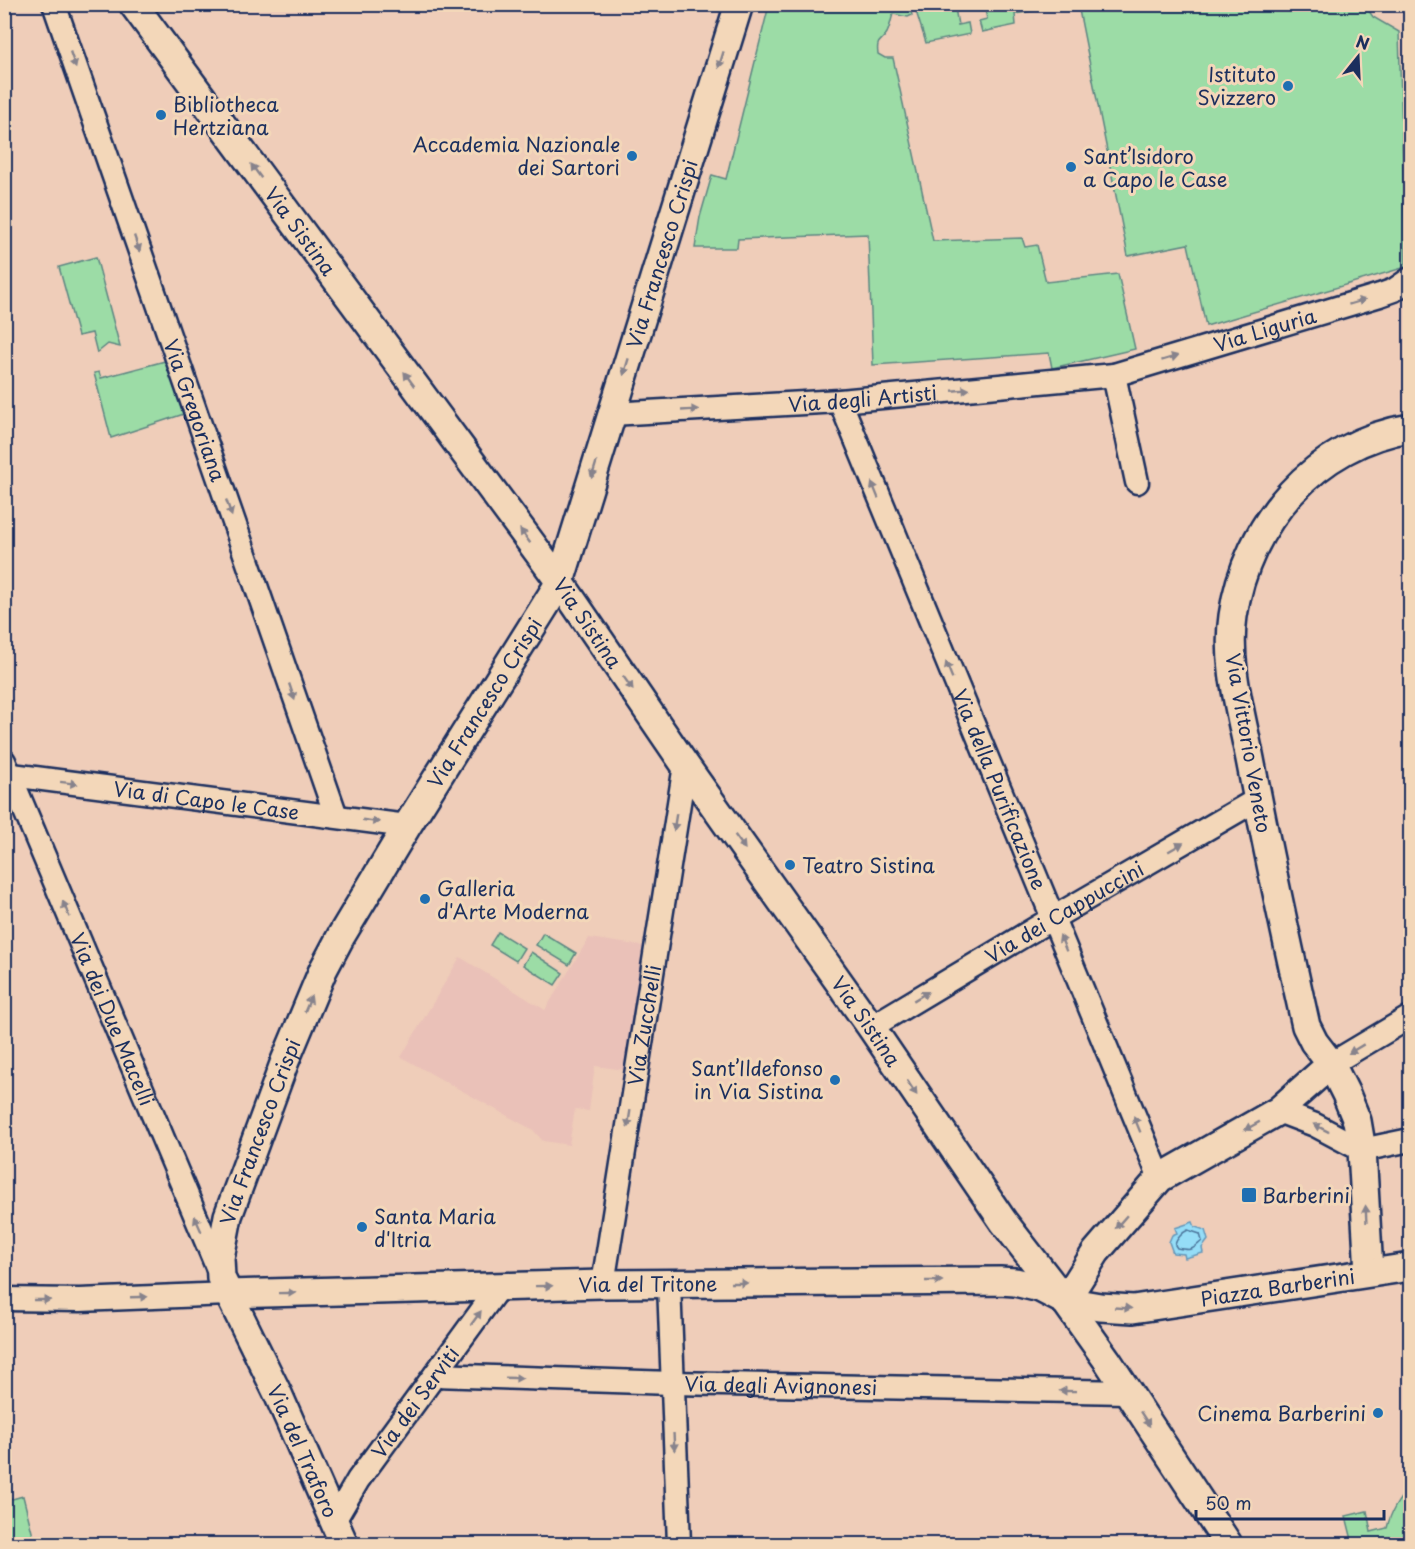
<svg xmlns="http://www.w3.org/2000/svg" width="1415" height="1549" viewBox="0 0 1415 1549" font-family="'Playpen Sans',sans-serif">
<rect width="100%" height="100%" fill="#efcdb9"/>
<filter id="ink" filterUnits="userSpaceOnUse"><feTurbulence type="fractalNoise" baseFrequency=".0167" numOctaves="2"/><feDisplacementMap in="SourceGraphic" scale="12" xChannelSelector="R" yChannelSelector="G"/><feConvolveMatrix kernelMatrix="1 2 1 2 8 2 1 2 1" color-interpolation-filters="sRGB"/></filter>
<g filter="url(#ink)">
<path fill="#eac1b8" d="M 589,938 L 643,946 L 625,1070 L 595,1066 L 589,1111 L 575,1109 L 569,1145 L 543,1141 L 533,1130 L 401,1057 L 460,957 L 545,1010 Z"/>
<path fill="#9cdca6" stroke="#5c8682" stroke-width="1.5" d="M 769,5 L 909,5 L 912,15 L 908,17 L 893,14 C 891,20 890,27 887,33 C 881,43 876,39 878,54 L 885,58 L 893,58 L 933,241 L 1022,238 L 1025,247 L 1037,245 L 1046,282 L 1118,274 L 1135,349 L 1052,368 L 1049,353 L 873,365 L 868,234 L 738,239 L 737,248 L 695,248 L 700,217 L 712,175 L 726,179 Z
M 914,5 L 971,5 L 955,8 L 958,25 L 968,23 L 970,34 L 926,43 Z
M 984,5 L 984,4 L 1064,5 L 1015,14 L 1016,25 L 982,32 L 979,21 L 987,19 Z
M 1078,5 L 1365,5 L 1373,17 L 1399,32 L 1406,267 L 1206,326 L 1188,244 L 1128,256 Z
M 96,257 L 120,347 L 108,344 L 97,353 L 92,333 L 78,336 L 59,267 Z
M 169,360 L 187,413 L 111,438 L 94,373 L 99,372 L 101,378 Z
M 498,932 L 524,948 L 516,961 L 490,945 Z
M 543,933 L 576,953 L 569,965 L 536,945 Z
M 531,952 L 563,973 L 555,985 L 523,965 Z
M 1410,1487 L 1410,1544 L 1353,1544 L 1346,1516 L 1367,1511 L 1371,1532 L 1387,1528 C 1391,1511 1398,1500 1410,1487 Z
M 23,1496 L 35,1544 L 5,1544 L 5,1528 L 8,1527 L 5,1513 L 5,1501 Z"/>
<path fill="#95ddf7" stroke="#6497ba" stroke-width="1.5" d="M 1193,1222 L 1195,1227 L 1205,1230 L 1208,1240 L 1202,1248 L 1203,1253 L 1185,1258 L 1184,1254 L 1173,1253 L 1169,1242 L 1172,1235 L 1177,1233 L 1175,1228 Z"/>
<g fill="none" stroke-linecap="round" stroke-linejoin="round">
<path stroke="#4c759b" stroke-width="1.5" d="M 1188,1230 L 1200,1234 L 1202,1241 C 1191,1250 1193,1251 1177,1248 L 1175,1245 C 1176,1239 1183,1232 1188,1230 Z"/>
<g stroke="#1b2f5e" stroke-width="27">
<g id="minor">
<path id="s1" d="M 54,4 L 336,816"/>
<path d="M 1114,375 L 1137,482"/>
<path id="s2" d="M 840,401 L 1160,1178"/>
<path id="s3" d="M 611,414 L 840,401 L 1114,375 L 1380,295 L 1394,290 L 1410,279"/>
<path id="s4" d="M 4,761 L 220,1274"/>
<path id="s5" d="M 4,774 L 407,826"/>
<path id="s6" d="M 871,1027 L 1053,918 L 1258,799"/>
<path d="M 1331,1064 L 1410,1017"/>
<path d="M 1278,1111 L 1315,1125 L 1362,1150 L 1410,1140"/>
<path id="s7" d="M 603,1284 L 685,765"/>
<path d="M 669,1284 L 679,1544"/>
<path d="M 4,1299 L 80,1300 L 228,1294"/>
<path id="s8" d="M 435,1375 L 672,1383 L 1127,1392"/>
<path id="s9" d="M 334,1521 L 358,1480 L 499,1287"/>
</g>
</g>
<g stroke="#1b2f5e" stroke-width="32">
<g id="tertiary">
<path id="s10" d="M 133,4 L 560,582 L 685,765 L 871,1027 L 1003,1221 L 1065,1301 L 1107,1360 L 1228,1544"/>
<path d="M 1369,1272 L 1362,1150 L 1357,1121 L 1346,1094 L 1331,1064 L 1314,1042 L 1306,1026 C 1286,937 1267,848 1250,759 C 1241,713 1226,663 1233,616 C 1246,523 1316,443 1410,428"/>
<path id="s11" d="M 228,1294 L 603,1284 L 1000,1281 L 1015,1282 L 1040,1288 L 1065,1301 L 1100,1307 L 1133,1309 L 1410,1267"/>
<path d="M 1065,1301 L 1096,1252 L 1160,1178 L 1278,1111 L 1331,1064"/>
<path id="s12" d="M 344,1544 L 278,1394 L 221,1278 L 220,1258 L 228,1216 L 285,1061 L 323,970 L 341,936 L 407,826 L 560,582 L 739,4"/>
</g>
</g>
<use href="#minor" stroke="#f3d7b9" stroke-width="22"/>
<use href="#tertiary" stroke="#f3d7b9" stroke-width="27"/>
</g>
<defs><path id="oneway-solid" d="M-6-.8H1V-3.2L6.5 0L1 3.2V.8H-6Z" transform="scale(1.5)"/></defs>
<g fill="#87838c">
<use href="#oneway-solid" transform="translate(73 60) rotate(71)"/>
<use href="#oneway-solid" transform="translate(721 60) rotate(107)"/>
<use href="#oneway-solid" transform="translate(256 171) rotate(-126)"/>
<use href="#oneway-solid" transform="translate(137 244) rotate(71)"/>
<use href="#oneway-solid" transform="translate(1357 302) rotate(-17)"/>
<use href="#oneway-solid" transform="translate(1170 358) rotate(-17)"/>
<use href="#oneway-solid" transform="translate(626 367) rotate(107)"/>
<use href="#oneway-solid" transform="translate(409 379) rotate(-126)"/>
<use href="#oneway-solid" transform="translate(961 390) rotate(-5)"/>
<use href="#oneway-solid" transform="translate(690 410) rotate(-3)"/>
<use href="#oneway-solid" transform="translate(594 470) rotate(107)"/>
<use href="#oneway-solid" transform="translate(875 490) rotate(-112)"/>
<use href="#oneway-solid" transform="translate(229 508) rotate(71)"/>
<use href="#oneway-solid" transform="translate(525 536) rotate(-126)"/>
<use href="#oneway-solid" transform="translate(949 670) rotate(-112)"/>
<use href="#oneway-solid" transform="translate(628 683) rotate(55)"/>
<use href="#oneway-solid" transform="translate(292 692) rotate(71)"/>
<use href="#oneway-solid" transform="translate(69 783) rotate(7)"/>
<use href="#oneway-solid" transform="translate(371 821) rotate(8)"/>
<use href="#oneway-solid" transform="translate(675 822) rotate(99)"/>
<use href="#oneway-solid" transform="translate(740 842) rotate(54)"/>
<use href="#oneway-solid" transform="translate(1176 847) rotate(-30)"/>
<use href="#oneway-solid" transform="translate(66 909) rotate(-113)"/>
<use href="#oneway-solid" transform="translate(1063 943) rotate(-112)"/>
<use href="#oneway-solid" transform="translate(921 996) rotate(-31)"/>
<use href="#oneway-solid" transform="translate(308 1004) rotate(-67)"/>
<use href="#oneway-solid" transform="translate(1356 1049) rotate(149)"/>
<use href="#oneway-solid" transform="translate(912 1088) rotate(56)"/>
<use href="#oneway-solid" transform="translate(629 1119) rotate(99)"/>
<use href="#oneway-solid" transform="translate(1137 1124) rotate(-112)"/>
<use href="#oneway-solid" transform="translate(1252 1126) rotate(151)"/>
<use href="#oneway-solid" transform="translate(1321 1128) rotate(-153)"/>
<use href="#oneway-solid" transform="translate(1366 1214) rotate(-93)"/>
<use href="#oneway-solid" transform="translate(1121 1222) rotate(131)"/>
<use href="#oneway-solid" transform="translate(198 1224) rotate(-114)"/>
<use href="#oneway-solid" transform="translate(934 1281)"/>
<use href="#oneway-solid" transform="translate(739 1283)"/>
<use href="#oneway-solid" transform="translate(544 1286) rotate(-1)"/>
<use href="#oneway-solid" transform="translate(287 1293) rotate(-1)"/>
<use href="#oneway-solid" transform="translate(139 1297) rotate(-2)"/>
<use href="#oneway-solid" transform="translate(42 1300)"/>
<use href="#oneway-solid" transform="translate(1123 1308) rotate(3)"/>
<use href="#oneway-solid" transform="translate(476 1318) rotate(-54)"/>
<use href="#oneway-solid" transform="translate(514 1378) rotate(2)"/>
<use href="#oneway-solid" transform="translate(1068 1391) rotate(-179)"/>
<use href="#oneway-solid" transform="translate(1145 1419) rotate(57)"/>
<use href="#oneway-solid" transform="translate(674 1442) rotate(87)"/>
</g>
</g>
<g fill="#1f6fb2" stroke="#f3d7b9" stroke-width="2">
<circle cx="1288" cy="86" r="6"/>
<circle cx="161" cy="115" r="6"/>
<circle cx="632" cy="156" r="6"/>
<circle cx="1071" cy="167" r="6"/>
<circle cx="790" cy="865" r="6"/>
<circle cx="425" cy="899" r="6"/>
<circle cx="835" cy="1080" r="6"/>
<rect x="1241" y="1187" width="16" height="16" rx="3"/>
<circle cx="362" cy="1227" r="6"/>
<circle cx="1378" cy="1413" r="6"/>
</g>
<g text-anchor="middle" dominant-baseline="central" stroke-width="6" stroke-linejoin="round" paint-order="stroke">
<g font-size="20" fill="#1b2f5e" stroke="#f3d7b9" text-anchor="start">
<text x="1276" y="74" text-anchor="end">Istituto<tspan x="1276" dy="23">Svizzero</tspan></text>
<text x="173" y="104">Bibliotheca<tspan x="173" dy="23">Hertziana</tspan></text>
<text x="620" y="144" text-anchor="end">Accademia Nazionale<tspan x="620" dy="23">dei Sartori</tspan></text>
<text x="1083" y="156">Sant’Isidoro<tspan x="1083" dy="23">a Capo le Case</tspan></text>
<text x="802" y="865">Teatro Sistina</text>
<text x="437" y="888">Galleria<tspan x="437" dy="23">d'Arte Moderna</tspan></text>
<text x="823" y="1068" text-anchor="end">Sant’Ildefonso<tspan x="823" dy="23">in Via Sistina</tspan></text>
<text x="1262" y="1195">Barberini</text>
<text x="374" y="1216">Santa Maria<tspan x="374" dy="23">d'Itria</tspan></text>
<text x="1366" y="1413" text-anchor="end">Cinema Barberini</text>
</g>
<g font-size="20" fill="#1b2f5e" stroke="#f3d7b9">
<text stroke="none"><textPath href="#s10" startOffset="282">Via Sistina</textPath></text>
<text stroke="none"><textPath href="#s12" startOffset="1418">Via Francesco Crispi</textPath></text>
<text stroke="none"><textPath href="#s3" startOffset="662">Via Liguria</textPath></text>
<text stroke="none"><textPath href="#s3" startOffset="252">Via degli Artisti</textPath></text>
<text stroke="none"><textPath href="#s1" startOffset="430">Via Gregoriana</textPath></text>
<text stroke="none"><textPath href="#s10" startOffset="768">Via Sistina</textPath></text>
<text stroke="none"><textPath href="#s12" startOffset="932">Via Francesco Crispi</textPath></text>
<text transform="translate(1249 743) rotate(80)">Via Vittorio Veneto</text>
<text stroke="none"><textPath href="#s2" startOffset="420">Via della Purificazione</textPath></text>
<text stroke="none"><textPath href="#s5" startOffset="204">Via di Capo le Case</textPath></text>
<text stroke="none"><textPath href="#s6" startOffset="225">Via dei Cappuccini</textPath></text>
<text stroke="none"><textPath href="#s4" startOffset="280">Via dei Due Macelli</textPath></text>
<text stroke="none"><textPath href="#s10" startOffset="1254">Via Sistina</textPath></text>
<text stroke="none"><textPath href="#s7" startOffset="262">Via Zucchelli</textPath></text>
<text stroke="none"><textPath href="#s12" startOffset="446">Via Francesco Crispi</textPath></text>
<text stroke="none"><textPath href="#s11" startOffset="420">Via del Tritone</textPath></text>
<text stroke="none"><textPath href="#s11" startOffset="1056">Piazza Barberini</textPath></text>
<text stroke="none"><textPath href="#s8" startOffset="346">Via degli Avignonesi</textPath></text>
<text stroke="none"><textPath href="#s9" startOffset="144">Via dei Serviti</textPath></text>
<text transform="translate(303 1451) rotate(66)">Via del Traforo</text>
</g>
</g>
<rect width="1415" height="1549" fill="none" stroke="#f3d7b9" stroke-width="24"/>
<rect x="12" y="12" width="1391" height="1525" fill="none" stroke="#1b2f5e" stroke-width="2" filter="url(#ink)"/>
<g transform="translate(1358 57) rotate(18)" stroke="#f3d7b9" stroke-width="4.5" paint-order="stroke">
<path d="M0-4.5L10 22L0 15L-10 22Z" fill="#1b2f5e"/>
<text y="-9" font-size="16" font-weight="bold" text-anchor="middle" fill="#1b2f5e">N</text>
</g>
<path d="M1196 1510v9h188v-9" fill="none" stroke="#1b2f5e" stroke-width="3"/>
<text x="1205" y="1510" font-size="18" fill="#1b2f5e" stroke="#f3d7b9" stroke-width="4.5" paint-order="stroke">50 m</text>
</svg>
